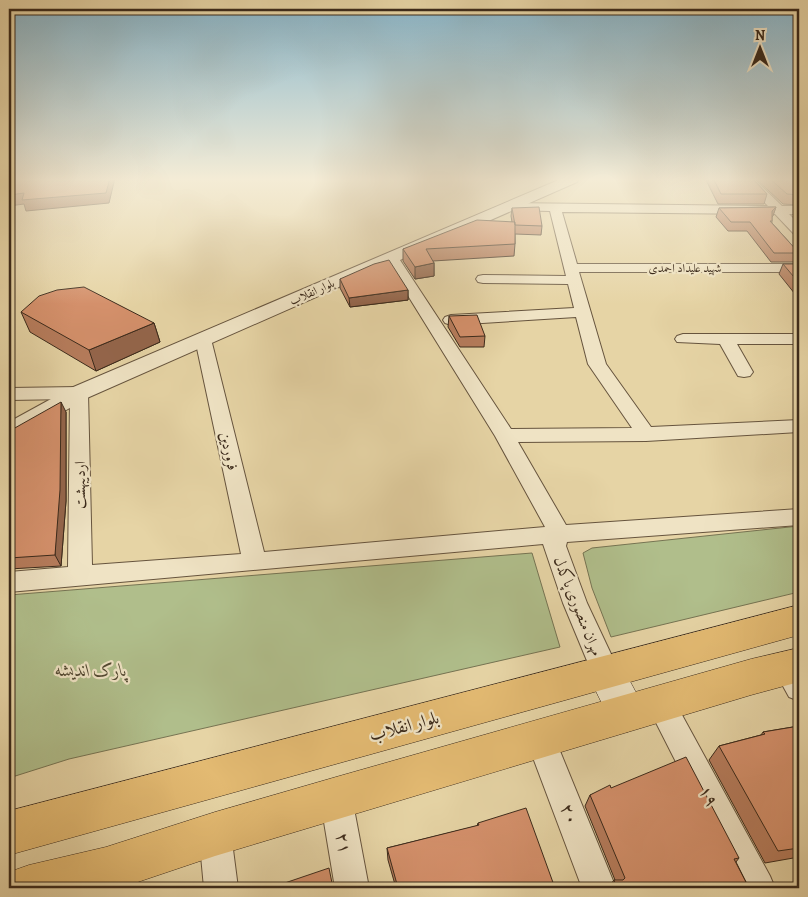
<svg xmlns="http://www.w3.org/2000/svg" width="808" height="897" viewBox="0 0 808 897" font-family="Alegreya,Amiri,serif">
<rect width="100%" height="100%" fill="#e6d4a5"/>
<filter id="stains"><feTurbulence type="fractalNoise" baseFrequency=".004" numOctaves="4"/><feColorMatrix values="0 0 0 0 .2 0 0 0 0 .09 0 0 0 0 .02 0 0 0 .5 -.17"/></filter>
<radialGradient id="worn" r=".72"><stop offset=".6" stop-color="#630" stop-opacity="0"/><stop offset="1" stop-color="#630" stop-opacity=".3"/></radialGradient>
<path fill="#b0be8b" stroke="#767453" d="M 799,526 L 799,592 L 611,637 L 592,588 L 583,553 L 592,548 Z
M 532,553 L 560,647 L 69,759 L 9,778 L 9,595 Z"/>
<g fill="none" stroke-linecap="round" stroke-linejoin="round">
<g stroke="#66543e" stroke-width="2">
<path id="minor" d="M 742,179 L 754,179 L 782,206 L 799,206 L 799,214 L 789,214 L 799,224 L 799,235 L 794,234 L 775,214 L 562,212 L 577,264 L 799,264 L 799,272 L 579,272 L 606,364 L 651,427 L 799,420 L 799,432 L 646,441 L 518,442 L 566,525 L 799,509 L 799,525 L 567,542 L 566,546 L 587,603 L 619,671 L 615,680 L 605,684 L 595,680 L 563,603 L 543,544 L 9,592 L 9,572 L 68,567 L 70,399 L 9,400 L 9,388 L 79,387 L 85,389 L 88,393 L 92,565 L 241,554 L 195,339 L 197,336 L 209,336 L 211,339 L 264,552 L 545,527 L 495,436 L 384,257 L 386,254 L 396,254 L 511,429 L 632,428 L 588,364 L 576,317 L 451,325 L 445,323 L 443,320 L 445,317 L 451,315 L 574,308 L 568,284 L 483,283 L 478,282 L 476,279 L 478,276 L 483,275 L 566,276 L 550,211 L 509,210 L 505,209 L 503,206 L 505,203 L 768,206 Z
M 683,334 L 799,334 L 799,344 L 737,344 L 753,372 L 750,376 L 744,377 L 738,376 L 720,344 L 677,342 L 675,339 L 677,336 Z
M 787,656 L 797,659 L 799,663 L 799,701 L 789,697 L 773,668 L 777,659 Z
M 660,689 L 670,693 L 770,876 L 775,888 L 740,888 L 646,703 L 650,693 Z
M 541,724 L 551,729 L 616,888 L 582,888 L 526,739 L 531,729 Z
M 336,782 L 347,787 L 352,798 L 369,888 L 335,888 L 320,798 L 325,787 Z
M 215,818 L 226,823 L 231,834 L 238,888 L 204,888 L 199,834 L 204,823 Z"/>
</g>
<g stroke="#66543e" stroke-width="2">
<path id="tertiary" d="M 561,179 L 579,179 L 577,182 L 87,398 L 18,438 L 9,440 L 9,422 L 71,388 Z"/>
</g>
<g stroke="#3b2a1b" stroke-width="1">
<path id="secondary" d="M 605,654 L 618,659 L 647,713 L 641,726 L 627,732 L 613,726 L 586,671 L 592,659 Z"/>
</g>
<g stroke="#3b2a1b" stroke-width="1">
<path id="primary" d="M 799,605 L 799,635 L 9,855 L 9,811 Z
M 799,648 L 799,682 L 751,695 L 215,856 L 120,888 L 9,888 L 9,880 L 12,871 L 29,865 L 106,847 L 215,812 L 336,777 L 751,659 Z"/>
</g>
<use href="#minor" fill="#efe3c4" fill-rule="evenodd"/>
<use href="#tertiary" fill="#efe3c4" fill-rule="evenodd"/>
<use href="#secondary" fill="#efe3c4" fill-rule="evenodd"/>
<use href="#primary" fill="#e3ba72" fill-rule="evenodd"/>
</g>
<path fill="#b67c5c" stroke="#3b2a1b" d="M 705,178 L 752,178 L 767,194 L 764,204 L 718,204 Z
M 755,178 L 799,178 L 799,205 L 783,204 Z
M 798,206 L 799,206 L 799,222 L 794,216 Z
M 776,207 L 772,217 L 772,223 L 799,253 L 795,262 L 771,262 L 747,231 L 728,231 L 716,217 L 719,208 Z
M 512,208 L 542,226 L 541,235 L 515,234 L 515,244 L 514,256 L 433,261 L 434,263 L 434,276 L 415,279 L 403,261 L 403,249 L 512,222 L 511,216 Z
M 783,264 L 799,264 L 799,299 L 779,274 Z
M 340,279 L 408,290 L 408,300 L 350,307 L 340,288 Z
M 21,312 L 154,323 L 160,342 L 96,371 L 30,332 Z
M 449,316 L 485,336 L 484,347 L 460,347 L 448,327 Z
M 66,412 L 66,501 L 61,566 L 9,569 L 9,430 Z
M 799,726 L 799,857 L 765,863 L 709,760 L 719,746 L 761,735 L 763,732 Z
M 611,788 L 739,858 L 736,862 L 749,888 L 608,888 L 614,880 L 615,880 L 585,806 L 590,795 Z
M 478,823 L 555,888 L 396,888 L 388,860 L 387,848 L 477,826 Z"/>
<path fill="#94654b" stroke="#3b2a1b" d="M 110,178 L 115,178 L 109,203 L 26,211 L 24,204 L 9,206 L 9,195 Z
M 776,207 L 773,216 L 768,220 L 772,211 Z
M 434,263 L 434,276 L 415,279 L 415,267 Z
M 408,290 L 408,300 L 350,307 L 349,298 Z
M 154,323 L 160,342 L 96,371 L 89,350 Z
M 61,402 L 66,412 L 66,501 L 61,566 L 55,555 Z"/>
<path fill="#d4906b" stroke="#3b2a1b" d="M 9,178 L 110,178 L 106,193 L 22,200 L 24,193 L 9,195 Z
M 713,178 L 752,178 L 767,194 L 721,194 Z
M 769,178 L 799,178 L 799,195 L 787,194 Z
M 539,207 L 542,226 L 515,225 L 512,208 Z
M 776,207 L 772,211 L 772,221 L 770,221 L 799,253 L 774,253 L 750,222 L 731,222 L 719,208 Z
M 477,220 L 515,222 L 515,244 L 426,249 L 434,263 L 415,267 L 403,249 Z
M 389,260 L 408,290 L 349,298 L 340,279 L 374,264 Z
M 783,264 L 799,264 L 799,283 Z
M 84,287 L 154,323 L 89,350 L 21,312 L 39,296 L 57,290 Z
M 477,315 L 485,336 L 460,337 L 449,316 Z
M 61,402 L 60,490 L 55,555 L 9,558 L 9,430 L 13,429 Z
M 799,726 L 799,848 L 778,851 L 719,746 L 765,734 L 763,732 Z
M 686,757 L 739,858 L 734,859 L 749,888 L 617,888 L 614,880 L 623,880 L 625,878 L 590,795 L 610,785 L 611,788 Z
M 526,808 L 555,888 L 398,888 L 387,848 L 479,825 L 478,823 Z
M 329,868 L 333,888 L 270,888 Z"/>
<linearGradient id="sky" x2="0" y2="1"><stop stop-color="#87b6cc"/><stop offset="0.59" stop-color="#f4ecd6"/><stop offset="1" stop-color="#f4ecd6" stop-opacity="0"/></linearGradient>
<rect width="808" height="304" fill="url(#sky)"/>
<g text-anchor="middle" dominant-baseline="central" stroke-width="4.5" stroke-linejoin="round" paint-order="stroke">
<g font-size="12" fill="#3b2a1b" stroke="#efe3c4">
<text x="685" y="268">شهید علیداد احمدی</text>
<text transform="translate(312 292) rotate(-24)">بلوار انقلاب</text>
</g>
<g font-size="15" fill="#3b2a1b" stroke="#efe3c4">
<text transform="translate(229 451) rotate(77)">فروردین</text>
<text transform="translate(80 485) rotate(-90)">اردیبهشت</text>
<text transform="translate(578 606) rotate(68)">مهران منصوری پاکدل</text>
</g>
<g font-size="18" font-style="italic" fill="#524831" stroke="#efe3c4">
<text x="91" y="670">پارک اندیشه</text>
</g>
<g font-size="18" fill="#3b2a1b" stroke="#efe3c4">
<text transform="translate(404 726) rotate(-15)">بلوار انقلاب</text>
<text transform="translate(709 796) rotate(62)">۱۹</text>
<text transform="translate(570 814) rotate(69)">۲۰</text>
<text transform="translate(344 843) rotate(80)">۲۱</text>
</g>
</g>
<rect width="808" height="897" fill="none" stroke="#e6d4a5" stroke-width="30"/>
<rect x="10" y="10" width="788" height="877" fill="none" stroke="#3b2a1b" stroke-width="2.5"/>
<rect x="15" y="15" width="778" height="867" fill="none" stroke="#3b2a1b"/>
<g transform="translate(760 48)" stroke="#efe3c4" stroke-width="4" paint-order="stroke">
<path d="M0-4L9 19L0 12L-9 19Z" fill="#3b2a1b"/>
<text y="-8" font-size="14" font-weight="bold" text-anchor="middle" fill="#3b2a1b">N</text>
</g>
<rect width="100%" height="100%" filter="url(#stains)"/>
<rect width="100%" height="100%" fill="url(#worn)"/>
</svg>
